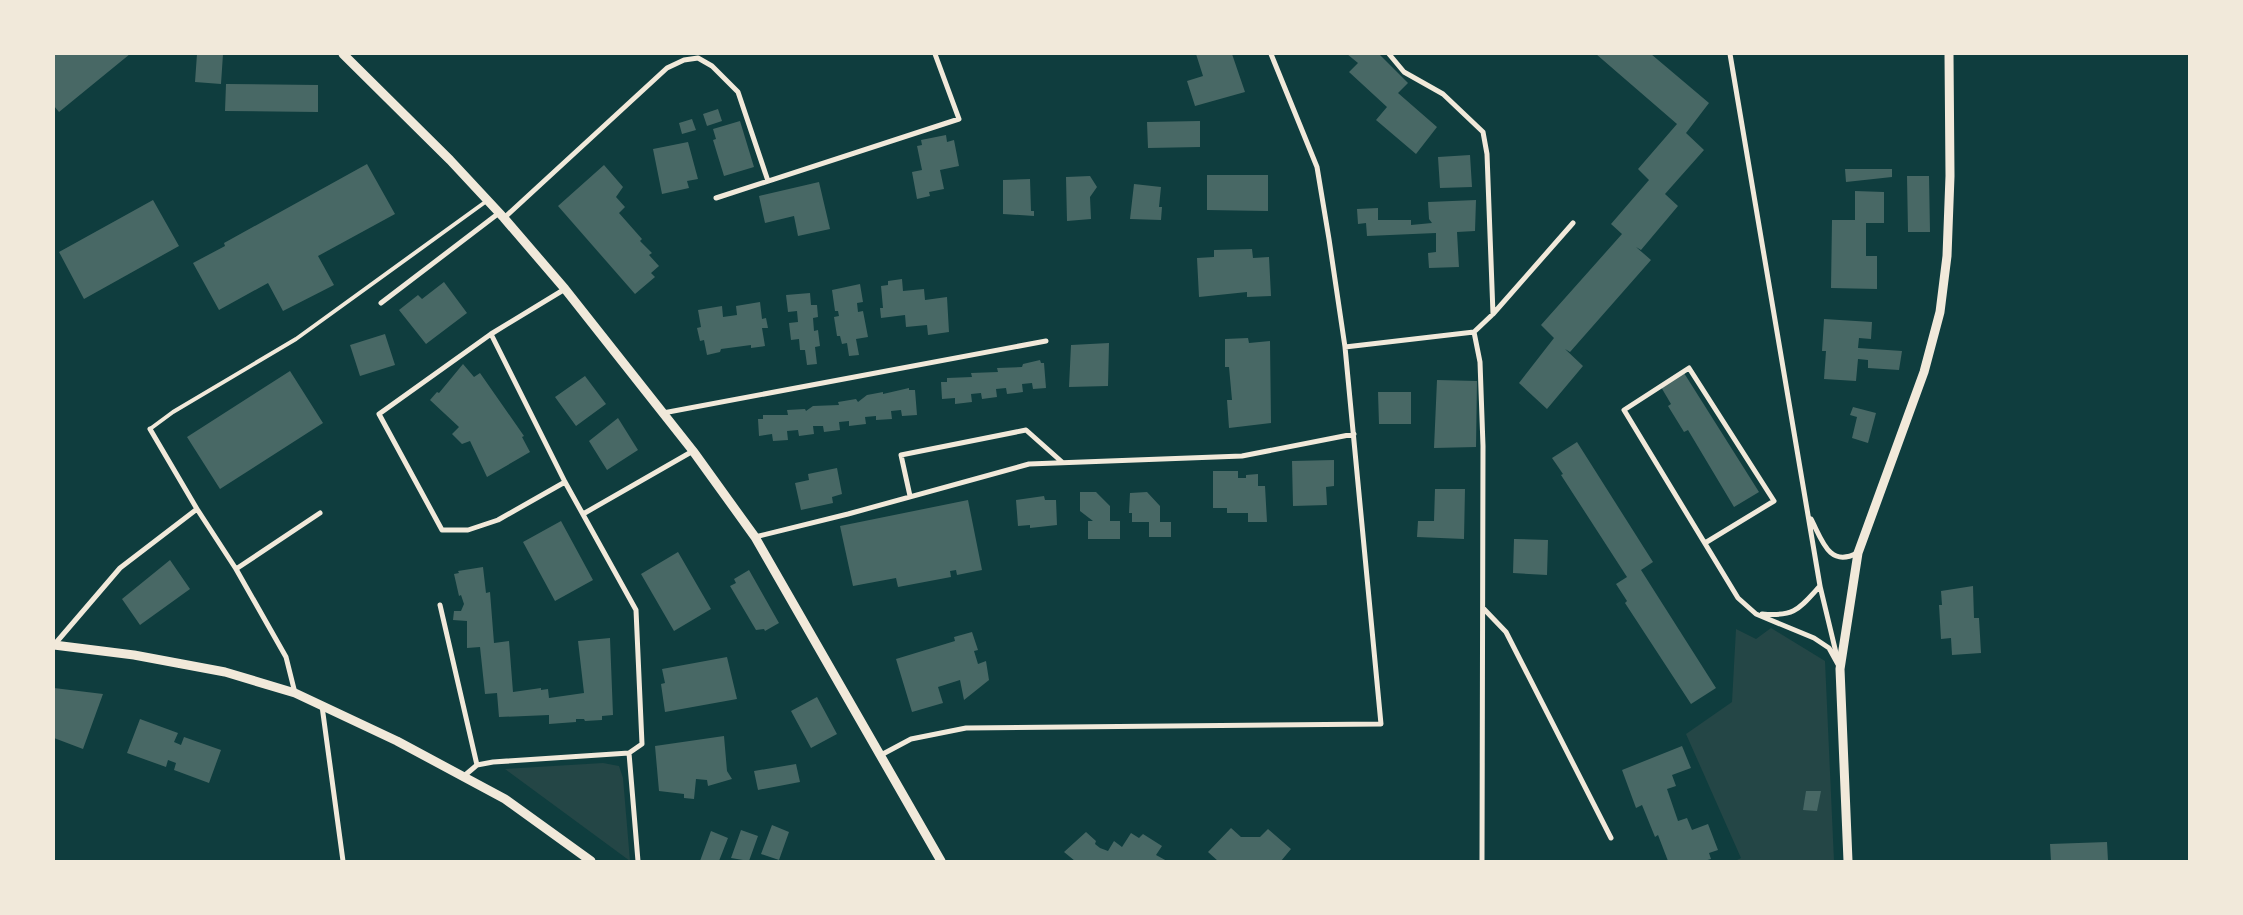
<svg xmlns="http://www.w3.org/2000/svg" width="2243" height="915" viewBox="0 0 2243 915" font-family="'PT Sans Narrow',sans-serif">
<rect width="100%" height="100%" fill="#0f3d3e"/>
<path fill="#244646" d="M 1771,628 L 1825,661 L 1834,861 L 1735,861 L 1741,858 L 1686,734 L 1732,702 L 1736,629 L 1756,639 Z
M 603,763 L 619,766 L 623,778 L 630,861 L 505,769 Z"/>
<path fill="#486865" d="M 54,54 L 130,54 L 59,112 L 54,106 Z
M 197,54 L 223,54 L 221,84 L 195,82 Z
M 1196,54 L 1232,54 L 1245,92 L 1195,106 L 1187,81 L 1203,76 Z
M 1347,54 L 1379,54 L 1408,83 L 1398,93 L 1437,127 L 1416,154 L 1376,120 L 1387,107 L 1349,72 L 1358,63 Z
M 1596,54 L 1651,54 L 1709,103 L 1686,133 L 1704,150 L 1665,194 L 1678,206 L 1641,250 L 1636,247 L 1651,260 L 1570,352 L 1565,349 L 1583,366 L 1547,409 L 1519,383 L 1554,338 L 1541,325 L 1622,234 L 1611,224 L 1649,180 L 1638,169 L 1677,124 Z
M 226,84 L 318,85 L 318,112 L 225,111 Z
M 718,109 L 722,121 L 707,126 L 703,114 Z
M 692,119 L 696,130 L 682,134 L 679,123 Z
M 740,121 L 754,167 L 724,176 L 713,140 L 716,139 L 713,129 Z
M 1200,121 L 1200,147 L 1148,148 L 1147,122 Z
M 946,135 L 947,142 L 954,140 L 959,166 L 940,170 L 944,189 L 929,192 L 930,196 L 917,199 L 912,172 L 922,170 L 917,146 L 922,145 L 921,140 Z
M 688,142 L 698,179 L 687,181 L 689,188 L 662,194 L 653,149 Z
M 1470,155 L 1472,187 L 1440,188 L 1438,157 Z
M 367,164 L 395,214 L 318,256 L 334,285 L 283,311 L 268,283 L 219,310 L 193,263 L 225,246 L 224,243 Z
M 604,165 L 623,187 L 616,197 L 625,207 L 619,213 L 642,239 L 640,241 L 652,253 L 649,255 L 659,266 L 651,273 L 655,277 L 635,294 L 558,206 Z
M 1845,169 L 1892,169 L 1892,177 L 1846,182 Z
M 1207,175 L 1268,175 L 1268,211 L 1207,210 Z
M 1090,176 L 1097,187 L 1090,197 L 1091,219 L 1067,221 L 1066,177 Z
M 1907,176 L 1929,176 L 1930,232 L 1908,232 Z
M 1030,179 L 1031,211 L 1034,211 L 1034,216 L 1003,214 L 1003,180 Z
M 819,182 L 830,229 L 798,236 L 794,216 L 765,223 L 759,196 Z
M 1134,184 L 1161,187 L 1159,207 L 1162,207 L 1161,220 L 1130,219 Z
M 1855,191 L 1884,192 L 1884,223 L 1866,223 L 1866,256 L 1877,256 L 1877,289 L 1831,288 L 1832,220 L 1855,220 Z
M 153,200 L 179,246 L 84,299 L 59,252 Z
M 1476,200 L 1475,231 L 1457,232 L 1459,267 L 1429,268 L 1428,253 L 1436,252 L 1436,233 L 1367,236 L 1366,223 L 1358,224 L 1357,209 L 1378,208 L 1378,220 L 1411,220 L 1411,225 L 1432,223 L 1429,219 L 1428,202 Z
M 1252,249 L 1253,258 L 1269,257 L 1271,296 L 1247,297 L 1247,292 L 1199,297 L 1197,258 L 1214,257 L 1214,250 Z
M 902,279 L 903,291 L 924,289 L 925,300 L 947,297 L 949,332 L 928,335 L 927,325 L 906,327 L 905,315 L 881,318 L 880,308 L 883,308 L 881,286 L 888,285 L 888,281 Z
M 444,282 L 467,313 L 426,344 L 399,310 L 418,295 L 422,299 Z
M 860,284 L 863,302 L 857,303 L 858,312 L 863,311 L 868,337 L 856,339 L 859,355 L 849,356 L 847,343 L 842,344 L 840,336 L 837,336 L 834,317 L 839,316 L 838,311 L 835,311 L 832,290 Z
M 810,293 L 811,305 L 817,305 L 818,317 L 813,318 L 814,331 L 818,330 L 820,346 L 815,347 L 817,364 L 807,365 L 805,350 L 800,350 L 799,339 L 791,340 L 789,323 L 798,322 L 797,311 L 788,312 L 786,295 Z
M 760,302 L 762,319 L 766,318 L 768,328 L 762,328 L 765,346 L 751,348 L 751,345 L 721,349 L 720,352 L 707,355 L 704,340 L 700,341 L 697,328 L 701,327 L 698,310 L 722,306 L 723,317 L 737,315 L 736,306 Z
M 1824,319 L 1872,322 L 1871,339 L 1859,338 L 1858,348 L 1902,351 L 1899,370 L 1868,368 L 1868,360 L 1858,359 L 1856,381 L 1824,379 L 1826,351 L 1822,351 Z
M 385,334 L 395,365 L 360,376 L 350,345 Z
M 1248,338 L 1249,343 L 1270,341 L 1271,423 L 1229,428 L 1227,400 L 1232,400 L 1229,367 L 1225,367 L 1225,339 Z
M 1109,343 L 1108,386 L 1069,387 L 1071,345 Z
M 1040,360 L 1041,363 L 1044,363 L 1046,388 L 1033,389 L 1032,383 L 1022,384 L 1023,392 L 1007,394 L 1006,388 L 996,389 L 997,397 L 982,399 L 981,393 L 971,394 L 972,402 L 955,404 L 955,398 L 942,399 L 941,382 L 947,382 L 947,378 L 972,377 L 971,373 L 998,372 L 997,368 L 1022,367 L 1023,364 Z
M 463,364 L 474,377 L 480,373 L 524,436 L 522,437 L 530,452 L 487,477 L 470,441 L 462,444 L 452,434 L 459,427 L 430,400 L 437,392 L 439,393 Z
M 290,371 L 323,423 L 220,489 L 187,437 Z
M 1684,373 L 1759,492 L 1734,507 L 1688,430 L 1684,432 L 1668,406 L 1671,404 L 1661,387 Z
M 585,376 L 606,404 L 576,426 L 555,397 Z
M 1437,380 L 1477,381 L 1476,447 L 1434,448 Z
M 909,388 L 909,390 L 915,390 L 917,415 L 902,416 L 901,410 L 891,411 L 892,419 L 876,420 L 876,416 L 865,417 L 866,424 L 849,426 L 849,421 L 839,422 L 840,430 L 824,432 L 823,426 L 813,426 L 814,434 L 799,436 L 798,430 L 787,431 L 788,440 L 773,441 L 772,434 L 759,436 L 758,419 L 763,419 L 763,415 L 788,415 L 787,410 L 805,409 L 806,411 L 813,406 L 839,405 L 838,402 L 856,399 L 858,402 L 867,395 L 883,392 L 883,394 Z
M 1378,392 L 1411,392 L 1411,424 L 1379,424 Z
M 1853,407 L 1876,413 L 1868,443 L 1852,438 L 1857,417 L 1850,415 Z
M 618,418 L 638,450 L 607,470 L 589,441 Z
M 1577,442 L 1653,562 L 1641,570 L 1716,688 L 1691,704 L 1625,603 L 1627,601 L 1616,584 L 1627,577 L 1561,475 L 1563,474 L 1552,458 Z
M 1334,460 L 1334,486 L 1326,487 L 1327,505 L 1293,506 L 1292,461 Z
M 837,468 L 842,494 L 832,497 L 833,503 L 801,510 L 795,483 L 809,480 L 808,474 Z
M 1213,471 L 1238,471 L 1238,478 L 1246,478 L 1246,475 L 1258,474 L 1258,486 L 1265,486 L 1267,522 L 1248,522 L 1248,513 L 1227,513 L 1227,508 L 1213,508 Z
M 1435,489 L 1465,489 L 1464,539 L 1417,537 L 1418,521 L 1434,521 Z
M 1080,492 L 1096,492 L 1110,506 L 1110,521 L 1120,521 L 1120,539 L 1088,539 L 1088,521 L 1093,521 L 1080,511 Z
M 1147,492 L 1160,506 L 1160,522 L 1171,522 L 1171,537 L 1149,537 L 1149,522 L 1132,522 L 1132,513 L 1129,513 L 1130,493 Z
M 1044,496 L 1045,500 L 1056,500 L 1057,525 L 1030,528 L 1030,525 L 1018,526 L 1016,500 Z
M 968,500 L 982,570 L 957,575 L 956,570 L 950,571 L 951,577 L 898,587 L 896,578 L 853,586 L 840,526 Z
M 561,521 L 593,580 L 555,601 L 523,542 Z
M 1514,539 L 1548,540 L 1547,575 L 1513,573 Z
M 678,552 L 711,609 L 674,631 L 641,574 Z
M 170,560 L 190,589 L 140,625 L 122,599 Z
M 483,567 L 486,593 L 490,592 L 494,643 L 509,641 L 513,692 L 541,688 L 541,690 L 548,689 L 549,698 L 584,693 L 578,641 L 610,638 L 613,715 L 602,716 L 602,720 L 585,721 L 584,719 L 576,719 L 576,722 L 549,724 L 549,715 L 499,717 L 497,693 L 485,694 L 480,647 L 467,648 L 467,621 L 453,620 L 454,611 L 461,611 L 464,604 L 461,595 L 459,596 L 454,574 L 459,573 L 458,571 Z
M 749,570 L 779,623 L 765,631 L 764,629 L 756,630 L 730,586 L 736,583 L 734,579 Z
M 1973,586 L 1974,618 L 1979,618 L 1981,653 L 1952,655 L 1951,638 L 1941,639 L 1939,605 L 1942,605 L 1941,591 Z
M 972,632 L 978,650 L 974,651 L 978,664 L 986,661 L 989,680 L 964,700 L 960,680 L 938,687 L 943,703 L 912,712 L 896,659 L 955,641 L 954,637 Z
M 727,657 L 737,699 L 665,712 L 661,684 L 665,683 L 662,669 Z
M 54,688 L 103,694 L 83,749 L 54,738 Z
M 817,697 L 837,734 L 811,748 L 791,711 Z
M 140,719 L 178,733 L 174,742 L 181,745 L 184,737 L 221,750 L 209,783 L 174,770 L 176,763 L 168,760 L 166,767 L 127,753 Z
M 724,736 L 727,771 L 732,779 L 708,786 L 707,780 L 696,779 L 694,799 L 684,798 L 684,794 L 659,791 L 655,746 Z
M 1682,746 L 1691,768 L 1672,775 L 1676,786 L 1667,789 L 1678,821 L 1687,818 L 1692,830 L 1708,824 L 1718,850 L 1709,853 L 1711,859 L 1704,861 L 1668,861 L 1658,835 L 1655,837 L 1642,805 L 1636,808 L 1622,770 Z
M 796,764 L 800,782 L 758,790 L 754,771 Z
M 1806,791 L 1821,791 L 1817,811 L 1803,810 Z
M 772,825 L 789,832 L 779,860 L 761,854 Z
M 1231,828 L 1241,837 L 1260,837 L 1268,829 L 1291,849 L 1281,861 L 1218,861 L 1208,852 Z
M 741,830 L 758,836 L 749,861 L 731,858 Z
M 711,831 L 728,838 L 719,861 L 700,861 Z
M 1086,832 L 1096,841 L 1095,844 L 1100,848 L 1108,851 L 1114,841 L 1122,847 L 1131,833 L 1139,838 L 1143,834 L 1162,846 L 1156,855 L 1167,861 L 1075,861 L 1064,852 Z
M 2107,842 L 2108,861 L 2051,861 L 2050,844 Z"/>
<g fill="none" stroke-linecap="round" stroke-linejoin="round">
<path stroke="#f1e9da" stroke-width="4" d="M 150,429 L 173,412 L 296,339 L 488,200"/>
<path stroke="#f1e9da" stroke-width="5" d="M 1389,54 L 1404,72 L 1443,94 L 1483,132 L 1487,154 L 1493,314 L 1474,332
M 1730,54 L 1820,586 L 1838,661
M 716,198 L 959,119 L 935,54
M 504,218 L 667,68 L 684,60 L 698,58 L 712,66 L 738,92 L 768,181
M 565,289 L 491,334 L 565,482 L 636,610 L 642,744 L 629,753
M 381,303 L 499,213
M 1493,314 L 1573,223
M 491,334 L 379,414 L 442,530 L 468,530 L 498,520 L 565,482
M 1345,347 L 1474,332 L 1480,362 L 1483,446 L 1482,861
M 663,413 L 1046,341
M 910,496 L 901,455 L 1026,430 L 1062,462
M 197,509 L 236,569 L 286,657 L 295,693
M 583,514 L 693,451
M 1811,519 C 1822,540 1829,568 1857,553
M 755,537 L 848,514 L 1029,464 L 1242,456 L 1354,434
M 1705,543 L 1774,501 L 1689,368 L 1624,410 L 1738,598 L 1756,614 L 1814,638 L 1829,648 L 1840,668
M 236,569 L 320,513
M 440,605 L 477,765
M 1483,608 L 1506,632 L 1611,838
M 1762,614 C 1795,617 1799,609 1820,586
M 54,645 L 120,568 L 197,509 L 150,429
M 322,706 L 343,861
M 629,753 L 638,861
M 881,755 L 911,739 L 966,728 L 1381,724 L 1345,347 L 1329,239 L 1317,167 L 1271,54
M 464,776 L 477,765 L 493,762 L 629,753"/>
<path stroke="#f1e9da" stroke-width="9" d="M 343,54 L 450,160 L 504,218 L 565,289 L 693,451 L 755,537 L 941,861
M 54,645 L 134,655 L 225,672 L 295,693 L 397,741 L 505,799 L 591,861
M 1848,861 L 1840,669 L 1858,553 L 1924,372 L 1940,312 L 1947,256 L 1950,176 L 1949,54"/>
</g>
<rect width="2243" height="915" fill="none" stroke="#f1e9da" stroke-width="110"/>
</svg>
